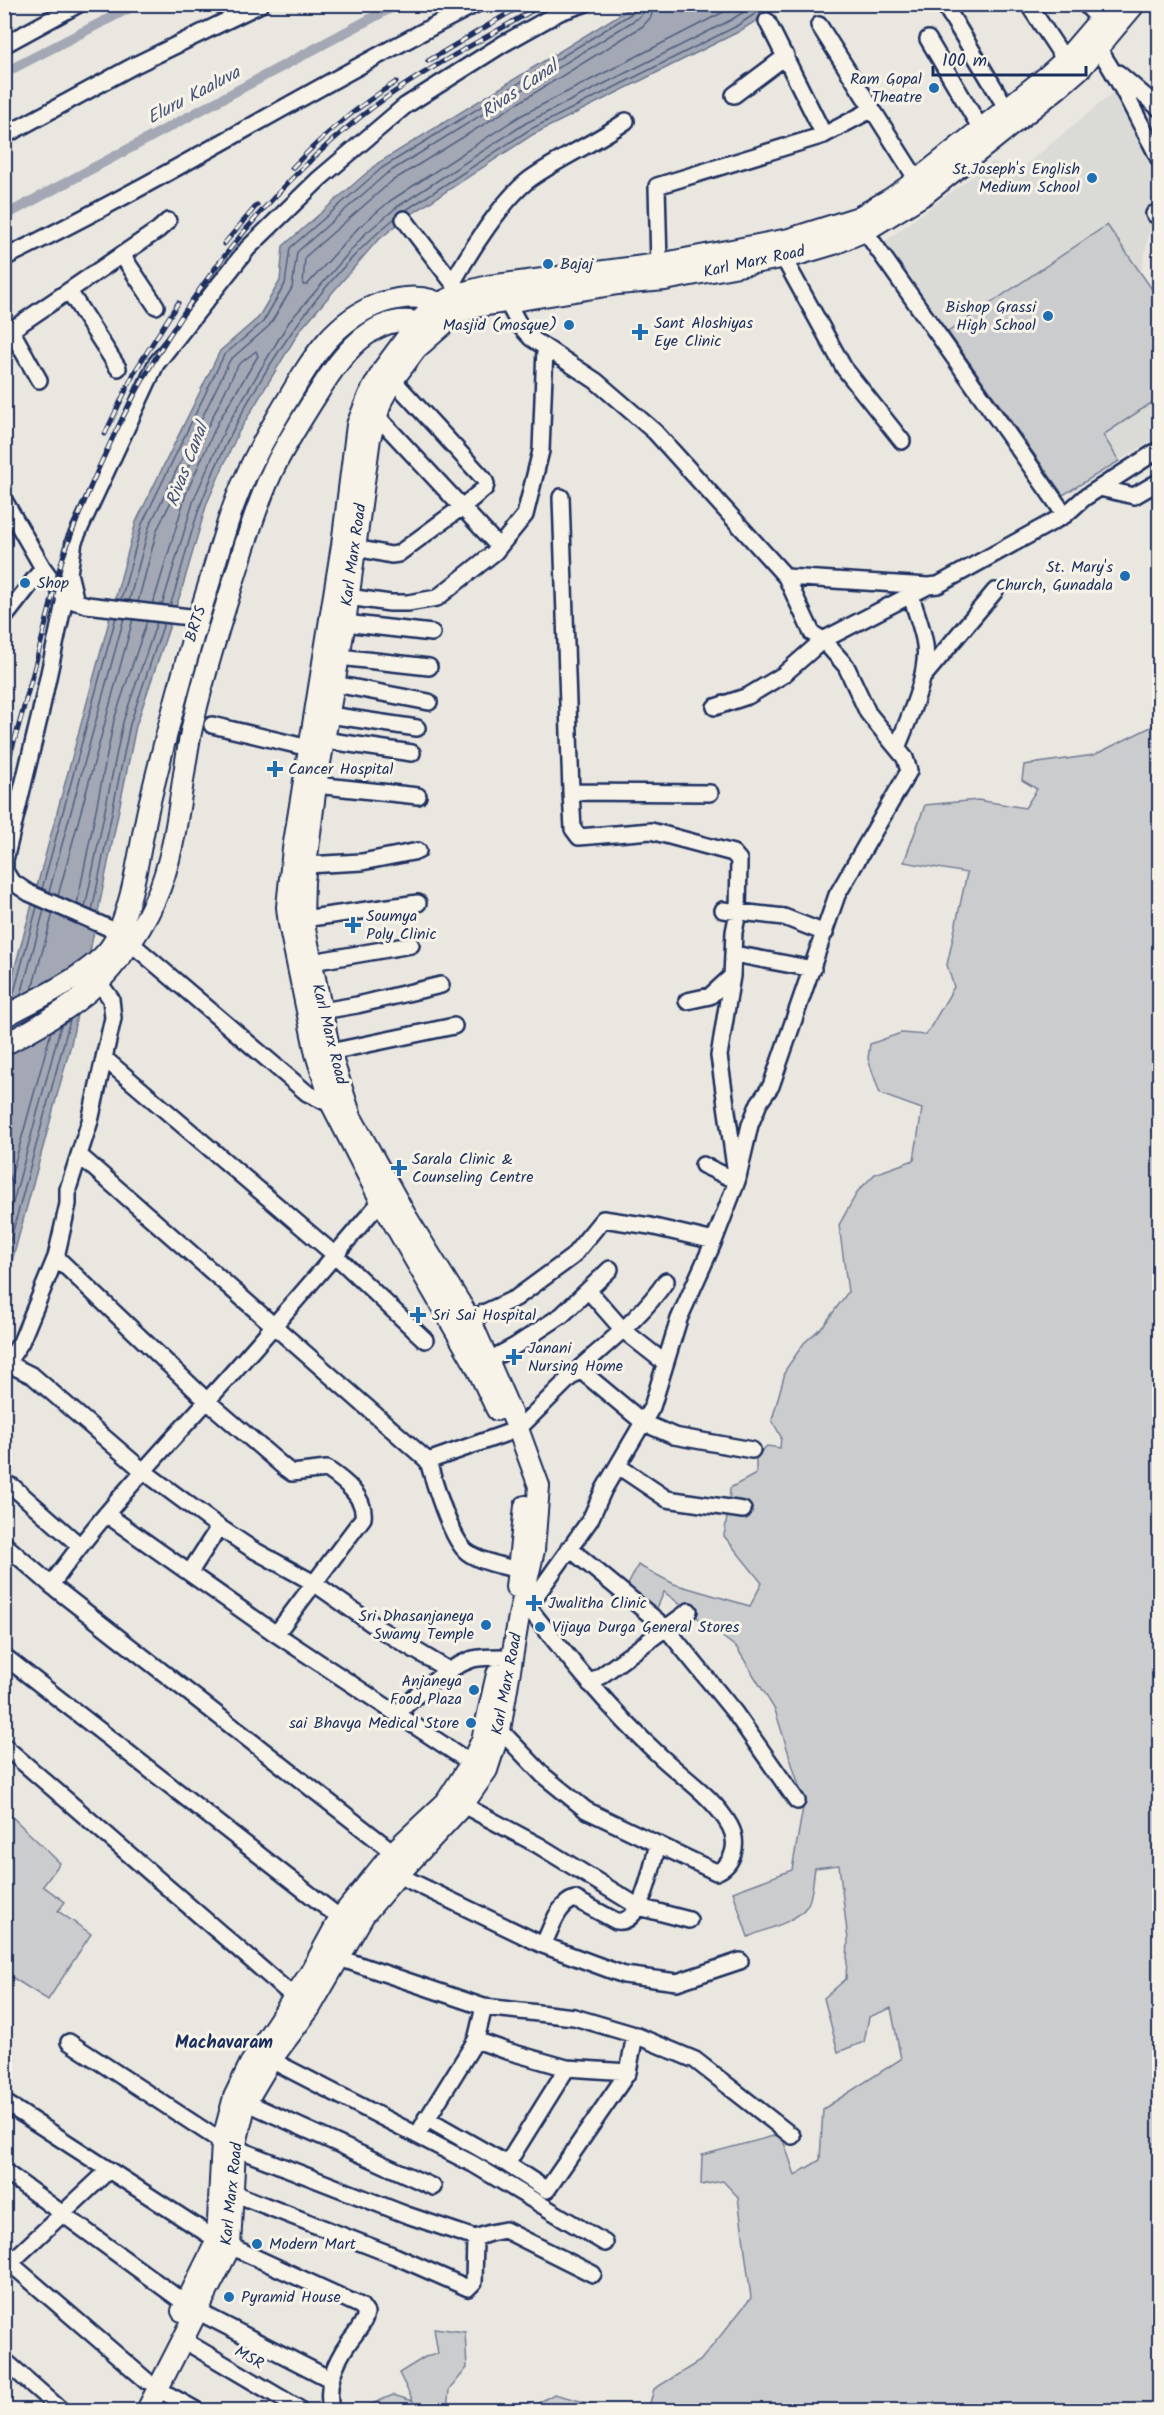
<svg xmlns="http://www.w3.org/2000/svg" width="1164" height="2415" viewBox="0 0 1164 2415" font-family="Kalam,sans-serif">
<rect width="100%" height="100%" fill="#eae7e0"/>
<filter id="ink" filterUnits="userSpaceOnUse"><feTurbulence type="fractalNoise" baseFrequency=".0167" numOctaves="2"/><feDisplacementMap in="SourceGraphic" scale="12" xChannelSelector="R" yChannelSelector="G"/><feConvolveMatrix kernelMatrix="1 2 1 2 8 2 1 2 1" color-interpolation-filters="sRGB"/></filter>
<g filter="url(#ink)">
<path fill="#dadad6" d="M 1121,86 L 1159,170 L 1159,183 L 1141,273 L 1159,299 L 1159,436 L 1063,495 L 884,242 L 993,161 L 1016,173 Z"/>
<path fill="#cbcccd" stroke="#737e96" stroke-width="1.5" d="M 1107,225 L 1159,299 L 1159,398 L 1103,435 L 1119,461 L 1063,495 L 948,332 Z
M 1159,723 L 1159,2410 L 648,2410 L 654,2389 L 700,2361 L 751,2298 L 738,2197 L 723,2181 L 701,2185 L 702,2155 L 781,2134 L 795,2175 L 820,2160 L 823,2109 L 901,2059 L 891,2008 L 869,2017 L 864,2042 L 838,2052 L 824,1998 L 846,1979 L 848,1940 L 839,1865 L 815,1868 C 813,1878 813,1897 807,1906 C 794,1924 767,1928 748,1937 L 733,1892 L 792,1870 L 804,1802 L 775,1710 L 737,1648 L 664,1592 L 654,1615 L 624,1593 L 638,1565 L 674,1584 L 750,1606 L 762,1583 L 724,1536 L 729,1505 L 730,1488 L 756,1474 L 756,1456 L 767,1446 L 780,1448 L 781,1437 L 772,1420 L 786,1369 L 804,1343 L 824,1325 L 848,1292 L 839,1225 L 858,1191 L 875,1174 L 914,1160 L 922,1109 L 880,1094 L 868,1059 L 870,1044 L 901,1033 L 926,1035 L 954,987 L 947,965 L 967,873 L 904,862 L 925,805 L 978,800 L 1025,808 L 1037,789 L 1022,780 L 1024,765 L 1094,755 Z
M 4,1809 L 60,1863 L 43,1886 L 65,1902 L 58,1911 L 91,1934 L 48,2000 L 5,1973 Z
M 434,2328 L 465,2332 L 467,2368 L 449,2390 L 447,2410 L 369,2410 L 369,2405 L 393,2395 L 413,2401 L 399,2373 L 425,2357 L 438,2354 Z
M 554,2394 L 614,2410 L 526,2410 Z"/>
<path fill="#a3a8b4" stroke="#6d7892" stroke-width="1.5" d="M 635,5 L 781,5 L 738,32 L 532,135 L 404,219 L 376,242 L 300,330 L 238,433 L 207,503 L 181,592 L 136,726 L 71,1044 L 5,1287 L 4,1005 L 9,989 L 136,522 L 220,351 L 258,318 L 280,281 L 283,246 L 378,163 Z"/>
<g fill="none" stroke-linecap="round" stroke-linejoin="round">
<path stroke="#515f80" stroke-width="1.5" d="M 654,4 L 651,17 L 643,26 L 392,181 L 305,257 L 303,285 L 307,285 L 359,227 L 390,201 L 520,116 L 739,4
M 406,210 L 529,130 L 735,27 L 770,4
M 121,600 L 142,524 L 224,355 L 263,322 L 285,284 L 290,248 L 382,168 L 634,12 L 637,4
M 129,601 L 149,527 L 230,360 L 269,326 L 292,288 L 297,252 L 386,174 L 638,18 L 643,13 L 645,4
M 138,602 L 157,530 L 238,365 L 256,351 L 258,356 L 218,422 L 186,494 L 153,604
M 162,605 L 194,499 L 226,427 L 289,322 L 366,233 L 397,207 L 526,123 L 731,20 L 756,4
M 170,606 C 182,571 189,535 202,501 C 239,401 312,286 395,218
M 42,889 L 116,617
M 49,892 L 124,618
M 58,896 L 133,619
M 77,904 L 114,720 L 147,621
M 85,908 L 123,722 L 157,622
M 92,911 L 130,724 L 164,623
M 32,989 L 53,913
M 21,995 L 44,910
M 4,1001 L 10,1000 L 13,996 L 37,907
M 4,1202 L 51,1032
M 4,1236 L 61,1025
M 4,1264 L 70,1020"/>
<path stroke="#a3a8b4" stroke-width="10" d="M 4,73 L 137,4
M 4,216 L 398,4"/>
<g stroke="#1b2f5e" stroke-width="20">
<path id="minor" d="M 944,4 L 1007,109
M 1028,4 L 1065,60
M 1085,4 L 1099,19
M 767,21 L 824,135
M 819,25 L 917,180
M 928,39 L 981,129
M 4,45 L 79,4
M 1097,47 C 1119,77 1133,111 1151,143
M 1118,73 L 1160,109
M 734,95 L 786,56
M 4,136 L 135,65 L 261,4
M 1159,144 L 1151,143 L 1160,161
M 1154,214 L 1160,213
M 404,219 L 457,288
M 865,231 L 1065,515
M 122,255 L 156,306
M 783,257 L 844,368 L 902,441
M 4,258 C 165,180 316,85 476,4
M 659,264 L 657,186 L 824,135 L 871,110
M 453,282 C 470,251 503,199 530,179 C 561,157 595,143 626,121
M 69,291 L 118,368
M 506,300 L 520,326 L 531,338 L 596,381 L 655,432 L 786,577 L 928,586 L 938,585 L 1065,515 L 1084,498 L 1160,449
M 11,330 L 39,380
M 4,335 L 158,230 L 168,221
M 377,416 L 499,547
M 1100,488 L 1134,496 L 1160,481
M 561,497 L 571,792 L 573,829 L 579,837 L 651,831 L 733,853 L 739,860 L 738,912 L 734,932 L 732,976 L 719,1056 L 737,1181 L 703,1165
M 4,500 L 43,568 L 65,598 L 40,715 L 5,860 L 5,871 L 11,881 L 29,893 L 118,932 L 307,1093 L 332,1105
M 356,548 L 391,555 L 398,554 L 462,507 L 485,488 L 486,484 L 484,479 L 393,380
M 348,597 L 390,603 L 408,603 L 437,598 L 495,552 L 525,515 L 541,451 L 545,348
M 68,599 L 87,605 L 198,618
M 76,602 L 69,573 L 74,541 L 156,364 L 248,248 L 319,179 L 405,106 L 503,44 L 560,12 L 584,4
M 4,618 L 43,568
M 345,623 L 432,633
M 339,657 L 429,667
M 923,677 L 995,591
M 335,684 L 429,702
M 715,707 L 748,696 L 783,675 L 823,640 L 928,586
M 329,715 L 417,728
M 212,725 L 309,748
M 323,740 L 412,753
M 897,748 C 908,720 929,675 925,645 C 923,628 915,611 911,595
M 316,785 L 418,796
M 571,792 L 710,793
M 306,865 L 362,862 L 418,851
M 723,910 L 784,917 L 825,933
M 303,919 L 418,903
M 734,954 L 813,969
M 312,962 L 411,945
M 93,974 L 111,999 L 113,1018 L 104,1058 L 90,1121 L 68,1189 L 68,1204 L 56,1257 L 21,1342 L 7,1363 L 33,1376 L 142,1470 L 219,1527 L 190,1572
M 687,1001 L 710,996 L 732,976
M 322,1011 L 357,1005 L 441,985
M 330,1052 L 454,1026
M 104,1058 L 335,1255 L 425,1340
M 79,1155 L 428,1461 C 434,1482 451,1539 467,1552 C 480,1562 501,1565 517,1570
M 56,1257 L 207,1401 L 285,1468 L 292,1473 L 327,1469 C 343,1480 366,1497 363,1518 L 276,1634
M 588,1290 L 623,1330 L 665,1363
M 470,1319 L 516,1298 L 572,1257 L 603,1219 L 650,1226 L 714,1241
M 489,1360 L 515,1346 L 562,1315 L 610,1269
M 579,1369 L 644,1423 L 674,1436 L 752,1450
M 518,1429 C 539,1409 560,1387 581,1367 C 611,1340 643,1315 666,1281
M 428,1461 L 507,1433
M 618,1466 L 667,1499 L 743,1510
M 4,1483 L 13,1487 L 79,1545
M 106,1514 L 276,1634 L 471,1763
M 219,1527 L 252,1549 L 314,1583 L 378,1628 L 450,1671
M 4,1544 L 51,1585 L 393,1852
M 569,1548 L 666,1628 L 735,1713 L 797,1801
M 51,1585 C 98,1519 153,1460 207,1401 C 267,1335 324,1268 381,1201
M 520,1615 L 528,1607 L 590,1520 L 604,1489 L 652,1407 L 679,1319 L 714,1241 L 737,1181 L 750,1125 L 759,1103 L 771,1086 L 837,895 L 909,771 L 905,758 L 868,713 L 846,666 L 823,640 L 812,633 L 786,577
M 4,1656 L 340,1918
M 590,1684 L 689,1611
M 397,1713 C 420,1693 443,1669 473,1659 C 482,1657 493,1657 501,1657
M 500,1730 L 544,1776 L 586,1810 L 716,1872 C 734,1865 739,1843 730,1826 C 713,1796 683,1778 659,1755 C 610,1710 569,1659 528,1607
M 4,1746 L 294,1997
M 463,1805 L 538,1845 L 639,1907 L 689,1920
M 398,1875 L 543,1945 L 624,1975 L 677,1982 L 740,1961
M 543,1945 C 551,1930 557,1904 575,1899 L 616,1921 C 643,1926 652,1864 658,1844
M 339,1958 L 484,2007 L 574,2017 L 635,2035 L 695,2060 L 792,2136
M 476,2040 L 507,2051 L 567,2068 L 628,2072
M 69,2042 L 222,2142 L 235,2148 L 407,2215 L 475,2238 L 490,2233 L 505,2230 L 593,2274
M 271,2060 L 473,2164 L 605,2243
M 4,2102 L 217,2240 L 361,2306 L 366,2313 C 364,2325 356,2332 349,2342 C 334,2364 326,2384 331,2410
M 246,2102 L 433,2187
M 426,2118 L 507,2164 L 547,2190 L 628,2072 L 635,2035
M 422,2127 L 476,2040 L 484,2007
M 507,2164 L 567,2068
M 4,2171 L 186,2304
M 233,2193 L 395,2256 L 468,2288 L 474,2282 L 475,2238
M 4,2257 L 10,2263 L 109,2170
M 4,2268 L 10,2263 L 147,2381
M 197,2311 L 330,2379
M 183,2340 L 298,2408
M 4,2360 L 61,2410
M 158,2389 L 196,2410"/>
</g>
<g stroke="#1b2f5e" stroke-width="24">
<path id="major" d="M 4,1017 C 34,1000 97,972 113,943 C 134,904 139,848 149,805 C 167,731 186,657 209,584 C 220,548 230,510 246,476 C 258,449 273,424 288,399 C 312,358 334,320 381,303 C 403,296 427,294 447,307
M 4,1045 C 29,1031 55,1018 78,1000 C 109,978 139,935 155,900 C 178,850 180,786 191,732 C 202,681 217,633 233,583 C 246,542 258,499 278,460 C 290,437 304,415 318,393 C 338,360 372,312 418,322 L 425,330
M 497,1410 L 476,1366 L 381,1201 L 332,1105 L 316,1054 L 289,924 L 287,907 L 293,849 L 342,545 L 357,425 L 369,395 L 384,368 L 418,322 L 437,304 L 461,293 L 488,286 L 659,264 L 789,239 L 859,217 L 890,199 L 917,180 L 1047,76 L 1065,60 L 1113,4
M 516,1587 L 525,1506
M 182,2311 L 217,2240 L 222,2142 L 234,2097 L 250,2064 L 310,1973 L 340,1918 L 393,1852 L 446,1802 L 471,1763 L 482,1740 L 497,1674
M 147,2410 L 230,2247 L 235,2148 L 246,2102 L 271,2060 L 310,2008 L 364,1915 L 398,1875 L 463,1805 L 487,1770 L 500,1730 L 519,1616 L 534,1550 L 539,1486 L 518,1429 L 470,1319 L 406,1216 L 351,1117 L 330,1052 L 303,919 L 304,881 L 316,785 L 345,623 L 370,438 L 382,400 L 393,380 L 416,349 L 457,313 L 475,307 L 618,284 L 665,280 L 712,271 L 797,255 L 834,244 L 865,231 L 925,194 L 1058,88 L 1081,68 L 1135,4"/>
</g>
<use href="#minor" stroke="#f7f3e8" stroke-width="15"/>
<use href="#major" stroke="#f7f3e8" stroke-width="20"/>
<g stroke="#1b2f5e" stroke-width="5">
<path id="rail" d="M 428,61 L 524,4
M 292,168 C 323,135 357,107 396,82
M 224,244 L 257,205
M 105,434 L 135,371 L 178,303
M 4,775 C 20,725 33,674 46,623 C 52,601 56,578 63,557 C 123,389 219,231 359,118 C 415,73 482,41 543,4"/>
</g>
<use href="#rail" stroke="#f7f3e8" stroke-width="3" stroke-dasharray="9" stroke-linecap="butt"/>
</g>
</g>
<g fill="#1f6fb2" stroke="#f7f3e8" stroke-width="2">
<circle cx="934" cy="88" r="6"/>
<circle cx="1092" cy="178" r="6"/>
<circle cx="548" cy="264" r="6"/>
<circle cx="1048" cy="316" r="6"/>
<circle cx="569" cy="325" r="6"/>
<path d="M637 323h6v6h6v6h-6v6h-6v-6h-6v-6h6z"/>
<circle cx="1125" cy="576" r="6"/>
<circle cx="25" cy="583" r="6"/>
<path d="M272 760h6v6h6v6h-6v6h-6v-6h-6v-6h6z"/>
<path d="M350 916h6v6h6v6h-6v6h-6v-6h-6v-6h6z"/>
<path d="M396 1159h6v6h6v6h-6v6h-6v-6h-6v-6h6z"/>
<path d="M415 1306h6v6h6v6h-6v6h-6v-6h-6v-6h6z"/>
<path d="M511 1348h6v6h6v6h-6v6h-6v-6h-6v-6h6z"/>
<path d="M531 1594h6v6h6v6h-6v6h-6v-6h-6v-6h6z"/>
<circle cx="486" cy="1625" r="6"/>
<circle cx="540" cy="1627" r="6"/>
<circle cx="474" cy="1690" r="6"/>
<circle cx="471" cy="1723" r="6"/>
<circle cx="257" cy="2244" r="6"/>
<circle cx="229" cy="2297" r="6"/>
</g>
<g text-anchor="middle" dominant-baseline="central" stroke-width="6" stroke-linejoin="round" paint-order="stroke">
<g font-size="16" fill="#1b2f5e" stroke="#f7f3e8" text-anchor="start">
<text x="922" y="79" text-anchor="end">Ram Gopal<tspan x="922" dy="18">Theatre</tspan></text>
<text x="1080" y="169" text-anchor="end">St.Joseph's English<tspan x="1080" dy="18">Medium School</tspan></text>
<text x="560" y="264">Bajaj</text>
<text x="1036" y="307" text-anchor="end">Bishop Grassi<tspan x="1036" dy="18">High School</tspan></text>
<text x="654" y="323">Sant Aloshiyas<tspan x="654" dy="18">Eye Clinic</tspan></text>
<text x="557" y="325" text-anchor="end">Masjid (mosque)</text>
<text x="1113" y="567" text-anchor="end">St. Mary's<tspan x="1113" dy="18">Church, Gunadala</tspan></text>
<text x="37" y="583">Shop</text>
<text x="288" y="769">Cancer Hospital</text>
<text x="366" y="916">Soumya<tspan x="366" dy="18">Poly Clinic</tspan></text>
<text x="412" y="1159">Sarala Clinic &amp;<tspan x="412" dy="18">Counseling Centre</tspan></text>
<text x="432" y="1315">Sri Sai Hospital</text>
<text x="528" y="1348">Janani<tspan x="528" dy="18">Nursing Home</tspan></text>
<text x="548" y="1603">Jwalitha Clinic</text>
<text x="474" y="1616" text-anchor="end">Sri Dhasanjaneya<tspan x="474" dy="18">Swamy Temple</tspan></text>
<text x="552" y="1627">Vijaya Durga General Stores</text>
<text x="462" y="1681" text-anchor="end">Anjaneya<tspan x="462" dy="18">Food Plaza</tspan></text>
<text x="459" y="1723" text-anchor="end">sai Bhavya Medical Store</text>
<text x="269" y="2244">Modern Mart</text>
<text x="241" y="2297">Pyramid House</text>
</g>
<g font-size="16" fill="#1b2f5e" stroke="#f7f3e8">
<text transform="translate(754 262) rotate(-12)">Karl Marx Road</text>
<text transform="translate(354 555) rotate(-82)">Karl Marx Road</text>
<text transform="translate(196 624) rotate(-72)">BRTS</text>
<text transform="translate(329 1034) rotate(76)">Karl Marx Road</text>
<text transform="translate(507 1684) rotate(-79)">Karl Marx Road</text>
<text transform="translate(232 2194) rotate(-84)">Karl Marx Road</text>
<text transform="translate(249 2358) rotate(30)">MSR</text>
</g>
<g font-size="18" font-style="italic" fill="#445378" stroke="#f7f3e8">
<text transform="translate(520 90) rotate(-34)">Rivas Canal</text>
<text transform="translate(194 96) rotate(-28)">Eluru Kaaluva</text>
<text transform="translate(188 465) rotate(-69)">Rivas Canal</text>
</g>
<g font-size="18" font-weight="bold" fill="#1b2f5e" stroke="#f7f3e8">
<text x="224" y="2043">Machavaram</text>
</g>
</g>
<rect width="1164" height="2415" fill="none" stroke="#f7f3e8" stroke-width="24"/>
<rect x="12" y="12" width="1140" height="2391" fill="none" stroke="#1b2f5e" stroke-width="2" filter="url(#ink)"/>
<path d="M933 66v9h153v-9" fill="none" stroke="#1b2f5e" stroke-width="3"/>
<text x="942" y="66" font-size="18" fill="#1b2f5e" stroke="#f7f3e8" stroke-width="4.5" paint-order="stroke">100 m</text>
</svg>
